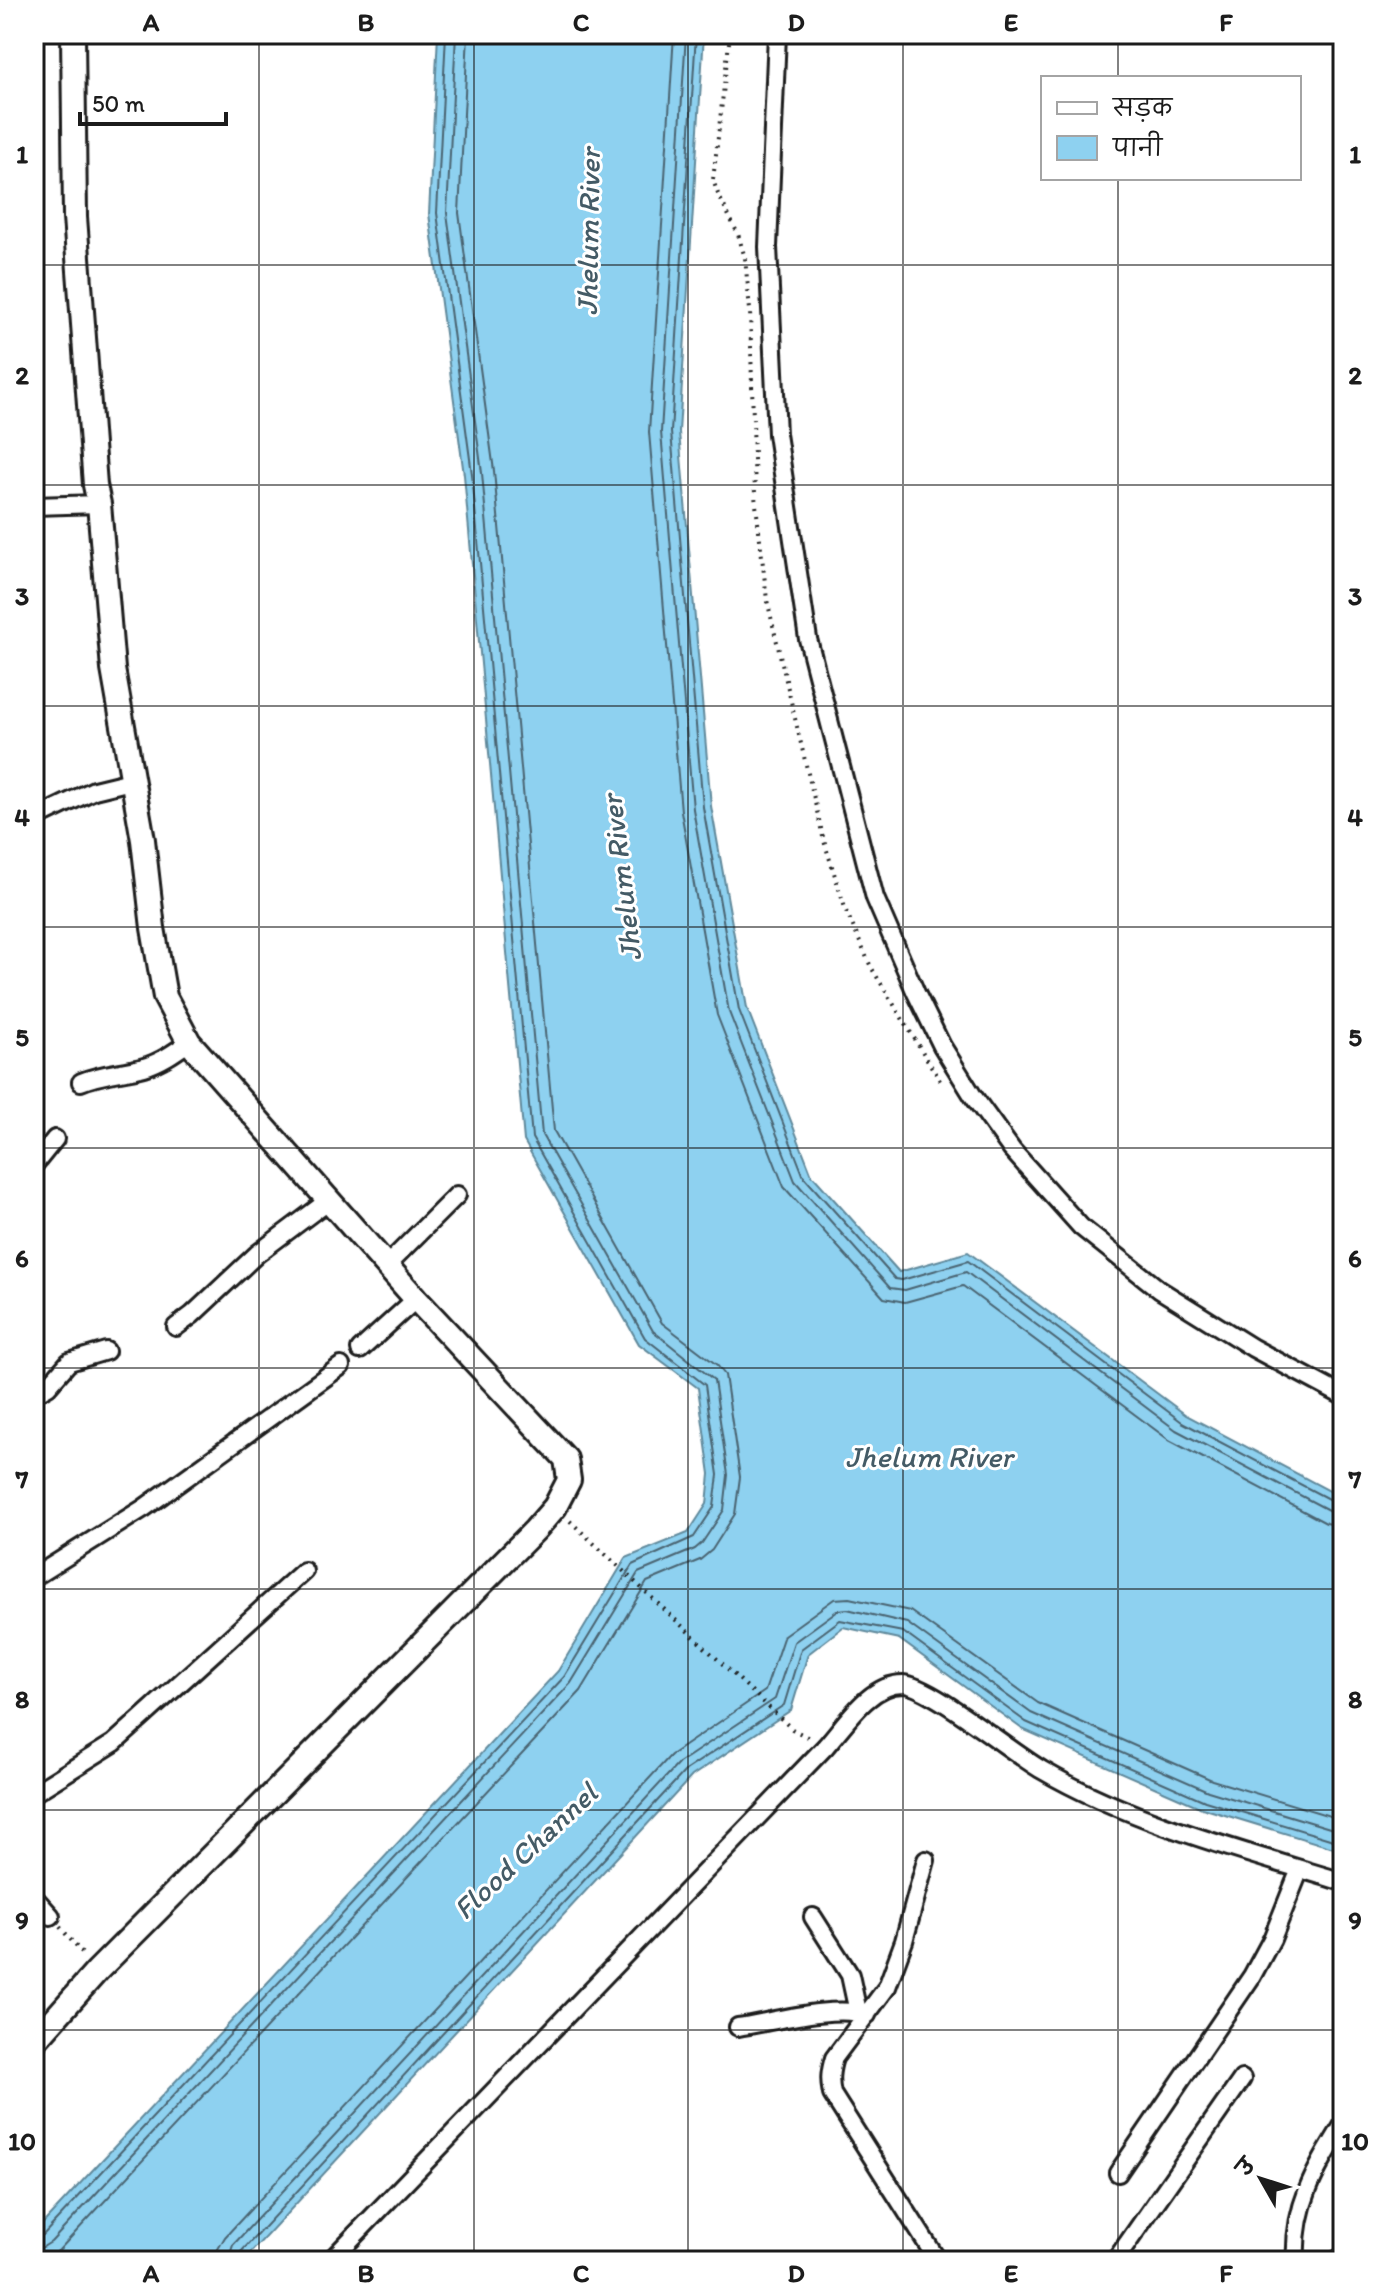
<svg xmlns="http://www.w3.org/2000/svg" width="1377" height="2295" viewBox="0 0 1377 2295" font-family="Itim,'Playpen Sans Deva',sans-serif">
<rect width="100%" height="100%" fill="#fff"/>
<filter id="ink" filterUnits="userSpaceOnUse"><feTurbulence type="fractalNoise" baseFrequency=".0125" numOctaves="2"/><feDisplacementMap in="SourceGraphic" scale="16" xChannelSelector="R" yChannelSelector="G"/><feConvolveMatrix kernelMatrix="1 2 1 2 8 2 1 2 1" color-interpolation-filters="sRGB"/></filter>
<g filter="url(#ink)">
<path fill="#8ed1f0" stroke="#60899b" stroke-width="2" d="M 438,34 L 704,34 L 679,432 L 711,806 L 747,1008 L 812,1175 L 899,1272 L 968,1252 L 1186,1415 L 1343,1498 L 1343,1851 L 1202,1808 L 1022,1729 L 899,1639 L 843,1627 L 808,1654 L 791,1710 L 692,1776 L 243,2261 L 34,2261 L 34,2233 L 558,1671 L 626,1558 L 688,1533 L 707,1504 L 710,1474 L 698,1388 L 639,1344 L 524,1141 L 464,475 L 429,214 Z"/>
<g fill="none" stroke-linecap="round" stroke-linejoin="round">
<path stroke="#4a6471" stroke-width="2" d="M 674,34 L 649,432 L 681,811 L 717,1015 L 784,1187 L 884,1298 L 905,1302 L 963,1286 L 1169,1440 L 1326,1523 L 1343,1526
M 686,34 L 661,432 L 693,809 L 729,1012 L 795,1181 L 890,1288 L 905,1290 L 966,1272 L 1176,1430 L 1332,1512 L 1343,1514
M 696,34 L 671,432 L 703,807 L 739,1010 L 804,1177 L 895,1279 L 902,1280 L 968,1261 L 1182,1422 L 1336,1503 L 1343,1504
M 34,2238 L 43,2235 L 564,1677 L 632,1565 L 694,1537 L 714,1507 L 718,1475 L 705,1385 L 645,1338 L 532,1138 L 472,474 L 437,213 L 446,34
M 34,2248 L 43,2247 L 51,2242 L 571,1683 L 638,1573 L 695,1549 L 702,1543 L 724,1510 L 728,1475 L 714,1380 L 653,1331 L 542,1135 L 482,473 L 447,213 L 456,34
M 34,2260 L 48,2258 L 59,2250 L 581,1691 L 647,1582 L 700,1560 L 712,1550 L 735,1514 L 740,1477 L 725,1375 L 717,1365 L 662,1323 L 554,1131 L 494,471 L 459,213 L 468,34
M 216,2261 L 218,2249 L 225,2237 L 671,1755 L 765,1691 L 784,1635 L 834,1599 L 849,1598 L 910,1611 L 1038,1703 L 1212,1780 L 1343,1820
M 228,2261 L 233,2245 L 679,1763 L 775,1699 L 794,1642 L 838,1610 L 847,1609 L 907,1623 L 1031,1713 L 1208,1791 L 1343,1832
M 238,2261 L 241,2252 L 686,1770 L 784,1705 L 801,1649 L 840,1620 L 903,1632 L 1026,1722 L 1205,1801 L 1343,1843"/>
<g stroke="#1c1c1c" stroke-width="22">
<path id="street" d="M 777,34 L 768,247 L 777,434 L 808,639 L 875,898 L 916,993 L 942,1046 L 973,1096 L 1012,1150 L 1081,1227 L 1160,1290 L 1253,1348 L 1343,1396
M 34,506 L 99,504
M 34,819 L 94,790 L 131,781
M 81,1082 C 102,1073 123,1073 144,1067 C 161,1062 175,1052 189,1042
M 34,1165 L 55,1139
M 387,1265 L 457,1195
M 176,1327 L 192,1315 L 257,1254 L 329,1200
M 360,1350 L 416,1299
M 34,1394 L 48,1386 L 69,1362 L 106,1351
M 34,1577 L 144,1508 L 341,1366
M 34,1793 L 114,1743 L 304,1571
M 926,1860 L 904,1941 L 887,1987 L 834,2058 C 830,2071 829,2080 832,2094 L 938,2261
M 34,1897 L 51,1916
M 813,1917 L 850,1975 L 858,2012
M 738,2027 C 771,2022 836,2004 867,2015
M 1118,2173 L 1252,1976 L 1272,1939 L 1300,1869
M 330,2261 L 825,1747 C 845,1725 869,1684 903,1684 C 930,1685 1012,1753 1042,1770 C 1133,1823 1243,1851 1343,1882
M 1115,2261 L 1242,2079
M 1296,2261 C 1293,2206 1315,2171 1343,2125"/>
</g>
<g stroke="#1c1c1c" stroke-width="28">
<path id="secondary" d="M 34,2042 L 97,1971 L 535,1530 L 555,1507 L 569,1480 L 566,1459 L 416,1299 L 189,1042 L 165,997 L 153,928 L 143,840 L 113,669 L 99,504 L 95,485 L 75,217 L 73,34
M 1341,2261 L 1343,2261"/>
</g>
<path stroke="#1c1c1c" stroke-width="4" stroke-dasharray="2 6" stroke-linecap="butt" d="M 730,34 L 713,180 L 718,194 L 738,234 L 745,258 L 750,310 L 755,496 L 767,600 L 824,841 L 846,911 L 871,967 L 942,1084
M 570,1521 L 792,1729 L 809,1738
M 60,1927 L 85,1957"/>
<use href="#street" stroke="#fff" stroke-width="16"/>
<use href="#secondary" stroke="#fff" stroke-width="22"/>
</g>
</g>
<path fill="none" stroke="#1c1c1c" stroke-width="2" stroke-opacity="0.55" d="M 259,34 L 259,2261M 474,34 L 474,2261M 688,34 L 688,2261M 903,34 L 903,2261M 1118,34 L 1118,78M 1118,178 L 1118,2261M 34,265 L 1343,265M 34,485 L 1343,485M 34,706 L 1343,706M 34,927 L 1343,927M 34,1148 L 1343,1148M 34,1368 L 1343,1368M 34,1589 L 1343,1589M 34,1810 L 1343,1810M 34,2030 L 1343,2030"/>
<g text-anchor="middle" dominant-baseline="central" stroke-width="6" stroke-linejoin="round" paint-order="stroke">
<g font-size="30" font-style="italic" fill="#445b66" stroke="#fff">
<text transform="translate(588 232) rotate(-89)">Jhelum River</text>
<text transform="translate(621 878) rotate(-97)">Jhelum River</text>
<text x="929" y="1456">Jhelum River</text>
<text transform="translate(525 1851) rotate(-43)">Flood Channel</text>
</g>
</g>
<rect width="1377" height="2295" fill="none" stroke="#fff" stroke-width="88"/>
<rect x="1041" y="76" width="260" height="104" fill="#ffffff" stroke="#a4a4a4" stroke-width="2"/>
<rect x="1057" y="102" width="40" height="12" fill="#ffffff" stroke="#a4a4a4" stroke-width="2"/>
<text x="1113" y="116" font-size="24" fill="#1c1c1c">सड़क</text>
<rect x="1057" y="136" width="40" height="24" fill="#8ed1f0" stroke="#a4a4a4" stroke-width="2"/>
<text x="1113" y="156" font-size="24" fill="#1c1c1c">पानी</text>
<g transform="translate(1261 2179) rotate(309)" stroke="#ffffff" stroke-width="6" paint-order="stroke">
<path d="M0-6L14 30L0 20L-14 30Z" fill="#1c1c1c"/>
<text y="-12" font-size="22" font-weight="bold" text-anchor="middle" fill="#1c1c1c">उ</text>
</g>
<path d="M80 112v12h146v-12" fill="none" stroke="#1c1c1c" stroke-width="4"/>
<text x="92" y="112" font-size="24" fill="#1c1c1c" stroke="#ffffff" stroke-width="6" paint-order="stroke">50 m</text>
<rect x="44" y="44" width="1289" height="2207" fill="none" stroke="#1c1c1c" stroke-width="3"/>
<g font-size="26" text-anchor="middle" font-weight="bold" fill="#1c1c1c">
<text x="151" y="31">A</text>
<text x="366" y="31">B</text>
<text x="581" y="31">C</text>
<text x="796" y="31">D</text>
<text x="1011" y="31">E</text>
<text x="1226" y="31">F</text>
<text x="22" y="163">1</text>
<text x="1355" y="163">1</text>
<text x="22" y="384">2</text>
<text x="1355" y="384">2</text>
<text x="22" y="605">3</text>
<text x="1355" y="605">3</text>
<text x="22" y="826">4</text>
<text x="1355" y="826">4</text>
<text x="22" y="1046">5</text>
<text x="1355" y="1046">5</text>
<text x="22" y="1267">6</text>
<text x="1355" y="1267">6</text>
<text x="22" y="1488">7</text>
<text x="1355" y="1488">7</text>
<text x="22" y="1708">8</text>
<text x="1355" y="1708">8</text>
<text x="22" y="1929">9</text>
<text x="1355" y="1929">9</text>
<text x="22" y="2150">10</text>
<text x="1355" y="2150">10</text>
<text x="151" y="2282">A</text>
<text x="366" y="2282">B</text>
<text x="581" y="2282">C</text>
<text x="796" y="2282">D</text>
<text x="1011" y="2282">E</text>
<text x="1226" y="2282">F</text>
</g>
</svg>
